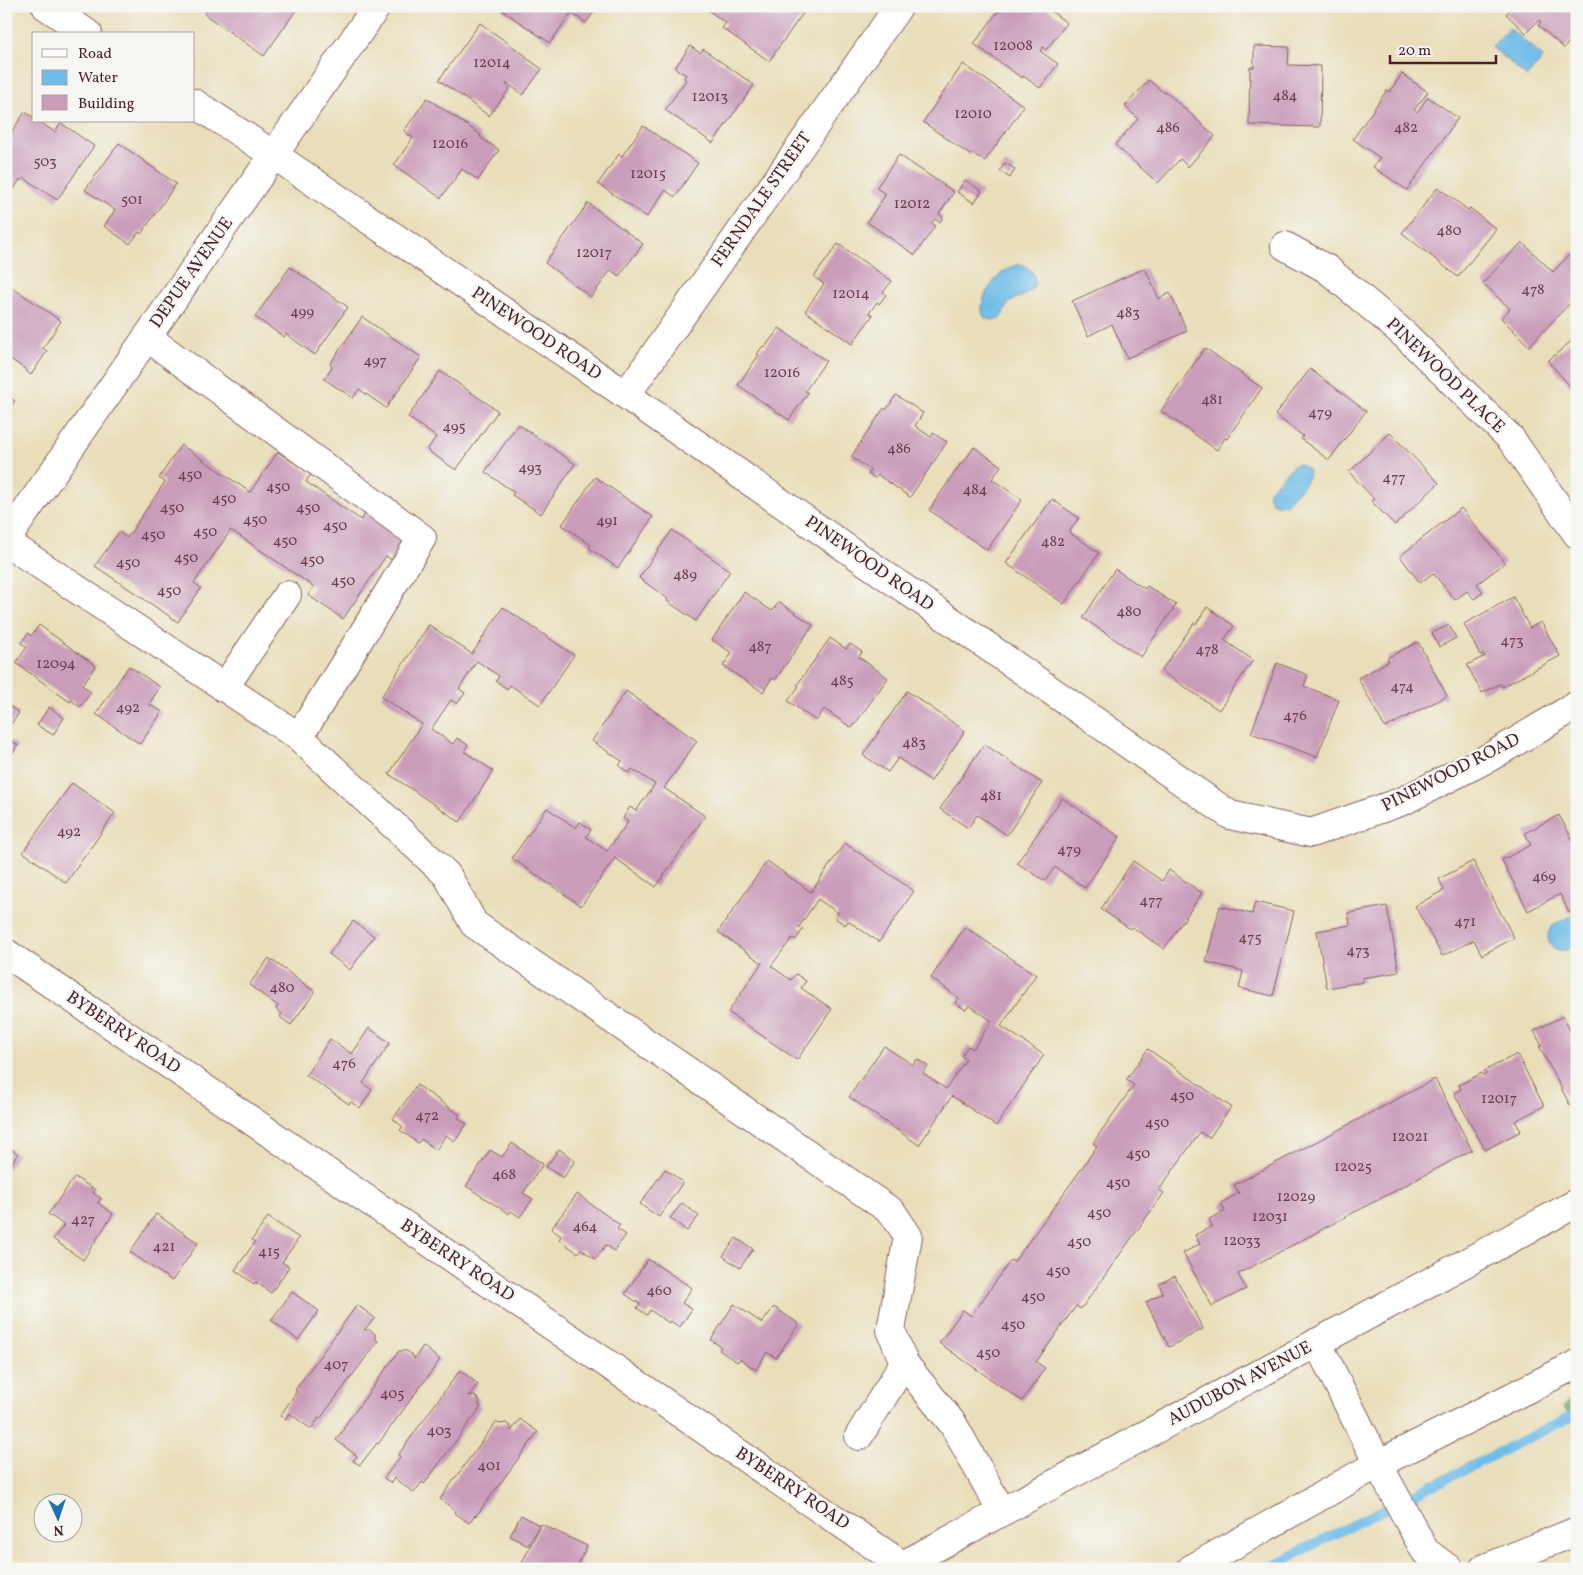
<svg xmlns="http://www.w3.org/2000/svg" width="1583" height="1575" viewBox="0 0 1583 1575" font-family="Vollkorn,serif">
<rect width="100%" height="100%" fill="#f6f6f2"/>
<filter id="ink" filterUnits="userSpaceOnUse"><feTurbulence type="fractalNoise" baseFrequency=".02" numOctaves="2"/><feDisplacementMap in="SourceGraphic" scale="10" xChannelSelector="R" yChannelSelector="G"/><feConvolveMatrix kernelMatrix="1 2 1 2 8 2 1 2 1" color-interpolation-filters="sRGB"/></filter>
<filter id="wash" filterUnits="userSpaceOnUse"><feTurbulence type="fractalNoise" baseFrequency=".0096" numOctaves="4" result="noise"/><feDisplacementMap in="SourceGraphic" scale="20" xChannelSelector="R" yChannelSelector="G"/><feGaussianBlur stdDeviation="1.12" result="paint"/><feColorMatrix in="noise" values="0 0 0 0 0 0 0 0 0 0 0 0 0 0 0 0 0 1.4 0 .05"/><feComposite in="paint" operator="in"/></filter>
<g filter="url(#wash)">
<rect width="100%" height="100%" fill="#e9deb9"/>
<path fill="#77a965" stroke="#606448" d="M 1577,1390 L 1577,1420 L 1563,1408 Z"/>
<path fill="#6ebce8" stroke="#5c6e8a" d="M 1509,28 L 1543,57 L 1527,77 L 1492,47 Z
M 1020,264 C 1034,268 1042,285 1026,294 C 1022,297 1016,297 1012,301 C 1006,305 1005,312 1001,318 C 965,331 985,272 1020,264 Z
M 1299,464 C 1319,471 1303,485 1295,494 C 1292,497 1289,503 1284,504 C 1279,505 1276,504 1272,502 L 1269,497 L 1269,490 L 1294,465 Z
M 1577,913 L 1577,945 C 1571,948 1564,952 1558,950 C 1548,947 1545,934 1552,927 C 1558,921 1569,918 1577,913 Z"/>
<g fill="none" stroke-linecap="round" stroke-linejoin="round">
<path stroke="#6ebce8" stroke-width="10" d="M 1268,1569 L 1310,1546 L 1577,1414"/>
</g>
<g id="blocks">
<path fill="#c99cba" d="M 210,6 L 299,6 L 264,56 L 204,14 Z
M 505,6 L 598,6 L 586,23 L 571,13 L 550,43 L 502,10 Z
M 713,6 L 808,6 L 769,61 L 722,28 L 726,23 L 709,11 Z
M 1002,6 L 1044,6 L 1067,23 L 1046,50 L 1043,47 L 1040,51 L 1058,64 L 1040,88 L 1023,76 L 1022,78 L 974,44 Z
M 1513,6 L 1577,6 L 1577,34 L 1564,48 L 1538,25 L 1541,22 L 1539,20 L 1526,33 L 1506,14 Z
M 480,23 L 526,56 L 525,57 L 542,69 L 523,95 L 507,83 L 506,85 L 510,88 L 489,116 L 439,80 Z
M 690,46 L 700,53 L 703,49 L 754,85 L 713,143 L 665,110 L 686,80 L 684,78 L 686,75 L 675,68 Z
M 1254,46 L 1289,47 L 1288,65 L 1321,66 L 1320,127 L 1249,125 L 1250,67 L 1254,67 Z
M 963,64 L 1024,106 L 985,161 L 972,153 L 970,155 L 923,122 Z
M 1402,74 L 1428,92 L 1414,110 L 1417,112 L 1428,97 L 1458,118 L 1407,190 L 1373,167 L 1380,158 L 1353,139 L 1387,90 L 1389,92 Z
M 1149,80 L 1164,93 L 1165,91 L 1215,136 L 1188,167 L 1180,159 L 1158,183 L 1115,145 L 1138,119 L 1125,106 Z
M 427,98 L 481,135 L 480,137 L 499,150 L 478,180 L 462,169 L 441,198 L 394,165 L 413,138 L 404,131 Z
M 25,112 L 34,118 L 34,121 L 38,121 L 55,132 L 61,123 L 94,146 L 57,200 L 24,178 L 22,181 L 20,179 L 12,192 L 6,193 L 6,140 Z
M 643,126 L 698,163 L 675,197 L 665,190 L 647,217 L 598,184 L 619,154 L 622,156 Z
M 119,143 L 176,184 L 141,234 L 139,232 L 130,244 L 104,226 L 115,210 L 85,190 Z
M 899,155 L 954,192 L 939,214 L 943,217 L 940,222 L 935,219 L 932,223 L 935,226 L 915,255 L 867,222 L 886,194 L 876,188 Z
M 1005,163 L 1015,169 L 1010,178 L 1000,171 Z
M 965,180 L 982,191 L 974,203 L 957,192 Z
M 1438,187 L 1468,210 L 1470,208 L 1496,229 L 1458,277 L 1402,233 Z
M 588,203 L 643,244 L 619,276 L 611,270 L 591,297 L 545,263 Z
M 1522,242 L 1553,272 L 1573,251 L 1577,255 L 1577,296 L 1529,346 L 1501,318 L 1510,309 L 1483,283 Z
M 838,244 L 892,281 L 883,292 L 886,295 L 879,304 L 877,302 L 869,313 L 873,315 L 852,344 L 805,311 L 824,284 L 814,277 Z
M 290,267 L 348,307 L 315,355 L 286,334 L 284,337 L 255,317 Z
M 1145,268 L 1159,299 L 1170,293 L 1187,331 L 1127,358 L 1112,324 L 1088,336 L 1072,301 Z
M 7,284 L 61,321 L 43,348 L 47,351 L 31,375 L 25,370 L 25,369 L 6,356 Z
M 362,317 L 421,357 L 386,408 L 359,389 L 353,398 L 324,379 L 332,367 L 330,364 Z
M 779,328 L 826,361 L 805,391 L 808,393 L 789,420 L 738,385 L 759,355 L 757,354 L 763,346 L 765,347 Z
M 1577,336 L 1577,394 L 1548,361 Z
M 1205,348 L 1262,388 L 1227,439 L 1225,438 L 1217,450 L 1161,411 Z
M 1310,369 L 1366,411 L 1329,460 L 1301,439 L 1303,436 L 1275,415 Z
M 440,371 L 498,411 L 456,470 L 427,450 L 436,437 L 408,417 Z
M 6,395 L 15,401 L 6,412 Z
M 896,395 L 923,413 L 915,426 L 931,437 L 933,433 L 947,442 L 910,497 L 878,475 L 875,478 L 868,474 L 871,470 L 851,457 L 884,408 L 886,410 Z
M 518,424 L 575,464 L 541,514 L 512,495 L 514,492 L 485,472 Z
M 1390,433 L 1439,483 L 1395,525 L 1371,501 L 1374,499 L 1349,472 Z
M 181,445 L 250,492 L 278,452 L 311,474 L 306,482 L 361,520 L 366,512 L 414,545 L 400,566 L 386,556 L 343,619 L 308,595 L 314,587 L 231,530 L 194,583 L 201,588 L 178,622 L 95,566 L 119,532 L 127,538 L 165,482 L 159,478 Z
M 974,447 L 1001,466 L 992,479 L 1022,500 L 987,550 L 929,510 L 962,462 L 963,463 Z
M 595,477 L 653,517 L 618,568 L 589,548 L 591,545 L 562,525 Z
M 1052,499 L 1079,518 L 1069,532 L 1099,553 L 1064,604 L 1006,563 Z
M 1461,508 L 1505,563 L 1477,584 L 1483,592 L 1474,599 L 1467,591 L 1455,600 L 1433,573 L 1420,583 L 1400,556 Z
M 672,530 L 730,571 L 696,621 L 667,601 L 668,599 L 639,578 Z
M 1115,569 L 1145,589 L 1147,586 L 1176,605 L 1141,657 L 1083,618 Z
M 744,592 L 772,611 L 779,602 L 813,625 L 775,680 L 772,678 L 763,692 L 723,666 L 732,653 L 712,640 Z
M 1513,597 L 1530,628 L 1541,622 L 1560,656 L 1502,687 L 1500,684 L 1482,693 L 1467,665 L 1485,656 L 1483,654 L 1480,655 L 1464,624 Z
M 503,607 L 574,655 L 540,705 L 510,685 L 507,689 L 496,681 L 499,676 L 477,661 L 459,689 L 465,693 L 457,704 L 451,700 L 431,729 L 453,744 L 457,738 L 468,745 L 464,751 L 493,771 L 460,822 L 389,774 L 422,724 L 381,697 L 429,625 L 472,654 Z
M 1207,607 L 1234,626 L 1224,640 L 1253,660 L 1219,710 L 1161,671 L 1194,623 L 1196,624 Z
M 39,625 L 96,666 L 82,685 L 91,692 L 80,707 L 71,700 L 70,702 L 16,663 L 27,647 L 21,643 L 28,633 L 31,636 Z
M 1449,625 L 1456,638 L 1439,647 L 1432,633 Z
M 830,638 L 846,649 L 850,644 L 862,652 L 859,657 L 888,678 L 852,728 L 824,709 L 816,721 L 788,701 L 799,686 L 797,685 Z
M 1418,642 L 1447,696 L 1385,728 L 1358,678 L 1389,661 L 1387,658 Z
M 1277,663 L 1308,675 L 1304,686 L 1339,700 L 1317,757 L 1251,733 Z
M 129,666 L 160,687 L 149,704 L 162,712 L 140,744 L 96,714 Z
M 626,691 L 697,741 L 664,788 L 705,816 L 656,887 L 615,858 L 581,906 L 512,858 L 547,808 L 576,828 L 580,822 L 591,830 L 586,837 L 607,851 L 628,822 L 623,818 L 630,807 L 636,811 L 655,784 L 632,769 L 629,773 L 619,766 L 622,761 L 592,741 Z
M 907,691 L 965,731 L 931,781 L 898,758 L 888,772 L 863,755 Z
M 8,705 L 19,713 L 6,731 L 6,709 Z
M 49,707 L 64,718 L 53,735 L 37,725 Z
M 6,738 L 18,745 L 6,763 Z
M 984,744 L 1042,783 L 1007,835 L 977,815 L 968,828 L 940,809 Z
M 72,783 L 115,813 L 66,883 L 23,852 Z
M 1062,798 L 1120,837 L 1085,888 L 1055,867 L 1045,881 L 1017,863 Z
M 1559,815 L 1577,848 L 1577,909 L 1569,913 L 1560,894 L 1528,911 L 1502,860 L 1531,845 L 1525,833 Z
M 845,843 L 914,891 L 879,942 L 848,921 L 845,925 L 835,918 L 838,913 L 818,899 L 799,927 L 803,929 L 796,940 L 792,938 L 771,966 L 791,980 L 796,974 L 806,981 L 801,988 L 832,1009 L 797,1060 L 728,1012 L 762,963 L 718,932 L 767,861 L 811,892 Z
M 1133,861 L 1162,881 L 1169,870 L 1202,893 L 1164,949 L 1132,927 L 1130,929 L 1101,909 Z
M 1473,861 L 1514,938 L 1482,955 L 1474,940 L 1442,956 L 1415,906 L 1444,890 L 1439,879 Z
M 1255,902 L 1294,911 L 1273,996 L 1239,988 L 1243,971 L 1206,962 L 1220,906 L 1252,914 Z
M 1387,906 L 1399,972 L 1362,978 L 1363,982 L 1327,988 L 1317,931 L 1350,925 L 1348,913 Z
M 353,921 L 374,936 L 350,970 L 329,954 Z
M 965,927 L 1036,975 L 1001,1026 L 1044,1055 L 996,1126 L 952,1096 L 919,1145 L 849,1097 L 884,1046 L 913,1065 L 917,1059 L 928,1066 L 923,1073 L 946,1089 L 966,1059 L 961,1056 L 968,1046 L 973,1049 L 992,1021 L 969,1005 L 966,1010 L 955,1003 L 959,998 L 931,978 Z
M 269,958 L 315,992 L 291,1025 L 280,1017 L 282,1014 L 276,1009 L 278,1006 L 249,985 Z
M 1563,1016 L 1570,1031 L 1572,1029 L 1570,1026 L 1577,1023 L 1577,1102 L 1570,1105 L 1539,1046 L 1542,1046 L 1534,1031 Z
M 369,1028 L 390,1043 L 363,1083 L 372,1090 L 360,1108 L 351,1102 L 349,1104 L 306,1075 L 330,1039 L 352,1054 Z
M 1148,1049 L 1231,1107 L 1209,1138 L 1200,1132 L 1159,1190 L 1164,1193 L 1143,1222 L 1081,1309 L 1076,1306 L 1036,1362 L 1045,1368 L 1022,1401 L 939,1343 L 963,1310 L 971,1316 L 1011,1260 L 1014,1262 L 1077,1175 L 1097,1146 L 1093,1143 L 1134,1085 L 1126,1080 Z
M 1517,1054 L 1544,1106 L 1515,1121 L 1521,1131 L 1485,1150 L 1454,1093 L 1461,1089 L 1459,1085 L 1482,1073 L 1484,1076 L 1486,1074 L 1484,1071 Z
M 1435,1079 L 1472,1150 L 1238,1274 L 1246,1289 L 1212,1306 L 1183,1253 L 1200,1244 L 1195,1235 L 1212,1226 L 1209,1219 L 1225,1211 L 1221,1203 L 1239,1193 L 1234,1185 Z
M 417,1085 L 460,1115 L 458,1118 L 467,1124 L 455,1141 L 446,1135 L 436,1150 L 421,1139 L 418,1143 L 400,1130 L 403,1127 L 393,1119 Z
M 512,1143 L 543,1164 L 523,1193 L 533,1199 L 520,1217 L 511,1211 L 509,1214 L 466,1186 L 490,1150 L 502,1157 Z
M 6,1146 L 18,1154 L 6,1171 Z
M 559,1149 L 575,1161 L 563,1178 L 546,1167 Z
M 665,1169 L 683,1182 L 659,1217 L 640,1204 Z
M 75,1177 L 95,1190 L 93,1193 L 101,1198 L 98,1203 L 113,1214 L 83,1260 L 53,1239 L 64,1225 L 48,1214 Z
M 577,1194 L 620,1225 L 617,1229 L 626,1235 L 614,1251 L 606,1245 L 595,1259 L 581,1249 L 578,1253 L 572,1249 L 559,1239 L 561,1236 L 551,1229 Z
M 682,1203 L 699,1216 L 687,1231 L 670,1218 Z
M 156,1214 L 198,1243 L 172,1281 L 130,1252 Z
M 268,1217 L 299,1238 L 282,1262 L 289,1267 L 271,1293 L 256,1282 L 254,1284 L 235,1270 L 255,1242 L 252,1240 Z
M 736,1238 L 753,1249 L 740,1268 L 723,1256 Z
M 648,1259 L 692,1288 L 682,1303 L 692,1309 L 680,1327 L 670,1321 L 669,1323 L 650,1310 L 647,1315 L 637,1308 L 640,1304 L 625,1294 Z
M 1175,1276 L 1203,1329 L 1169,1347 L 1146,1302 L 1163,1293 L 1159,1284 Z
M 292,1292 L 319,1311 L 298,1340 L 271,1320 Z
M 734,1304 L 762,1323 L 774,1307 L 799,1324 L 776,1358 L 767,1352 L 756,1370 L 740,1359 L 737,1362 L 719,1350 L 721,1347 L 711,1340 Z
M 357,1305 L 375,1318 L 364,1330 L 370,1330 L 375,1334 L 376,1340 L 378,1341 L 320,1419 L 319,1418 L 311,1429 L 289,1413 L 285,1419 L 280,1416 L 297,1391 L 295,1390 Z
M 423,1346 L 440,1360 L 378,1444 L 377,1443 L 360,1465 L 353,1461 L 357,1456 L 336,1440 L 344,1429 L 343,1428 L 399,1351 L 407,1351 L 413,1356 L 414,1359 Z
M 460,1370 L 478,1384 L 468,1396 L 473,1395 L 479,1399 L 479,1406 L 481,1407 L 424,1484 L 422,1482 L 414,1493 L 394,1478 L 391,1483 L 384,1478 L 400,1457 L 398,1455 Z
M 520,1419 L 538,1432 L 476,1516 L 475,1515 L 469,1523 L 455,1513 L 456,1511 L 440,1499 L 496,1422 L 499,1424 L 506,1423 L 511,1427 L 511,1431 Z
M 521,1515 L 539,1525 L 528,1546 L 510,1536 Z
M 541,1524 L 587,1546 L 578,1564 L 582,1565 L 580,1569 L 519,1569 Z"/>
</g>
</g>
<g filter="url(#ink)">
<use href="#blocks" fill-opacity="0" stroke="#82625d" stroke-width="1"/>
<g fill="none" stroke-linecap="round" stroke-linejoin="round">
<g stroke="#82625d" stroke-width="30">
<path id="minor" d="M 46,6 L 88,34
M 194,103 L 274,155 L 626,395 L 1230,815 L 1311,833 L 1403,801 L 1490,757 L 1577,705
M 1285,246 L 1327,269 L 1405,335 L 1511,439 L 1577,534
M 147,337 L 422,538 L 299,737
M 626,395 L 899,6
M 6,540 L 377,6
M 6,542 L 299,737 L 447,875 L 474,924 L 892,1212 L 908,1236 L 891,1330 L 904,1363 L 953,1424 L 1002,1512
M 224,688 L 287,595
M 1317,1342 L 1378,1464 L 1425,1551 L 1449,1569
M 859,1436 L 904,1363
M 903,1565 L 1577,1203
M 1191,1569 L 1378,1464 L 1577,1364
M 1483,1569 L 1577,1531"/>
</g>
<g stroke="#82625d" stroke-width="30">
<path id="major" d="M 6,953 L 908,1569"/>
</g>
<use href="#minor" stroke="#fff" stroke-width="28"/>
<use href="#major" stroke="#fff" stroke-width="28"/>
</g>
</g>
<g text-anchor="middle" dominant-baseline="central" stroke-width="4.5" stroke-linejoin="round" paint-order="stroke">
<g font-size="15" fill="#6a3e4f">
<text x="1013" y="46">12008</text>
<text x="492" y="63">12014</text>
<text x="1285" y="96">484</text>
<text x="710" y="97">12013</text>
<text x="973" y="114">12010</text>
<text x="1168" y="128">486</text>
<text x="1406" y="128">482</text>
<text x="450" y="144">12016</text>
<text x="45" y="162">503</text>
<text x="648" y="174">12015</text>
<text x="132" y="200">501</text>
<text x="912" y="204">12012</text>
<text x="1449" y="231">480</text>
<text x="594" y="253">12017</text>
<text x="1533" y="290">478</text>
<text x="851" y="294">12014</text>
<text x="302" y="312">499</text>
<text x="1128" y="313">483</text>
<text x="375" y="361">497</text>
<text x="782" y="373">12016</text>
<text x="1212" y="400">481</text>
<text x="1320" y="413">479</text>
<text x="454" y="427">495</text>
<text x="899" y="449">486</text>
<text x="530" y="468">493</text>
<text x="190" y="475">450</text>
<text x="1394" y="478">477</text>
<text x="278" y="487">450</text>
<text x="975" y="490">484</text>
<text x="224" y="499">450</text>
<text x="172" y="508">450</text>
<text x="308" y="508">450</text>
<text x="255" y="520">450</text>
<text x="607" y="521">491</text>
<text x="335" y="526">450</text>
<text x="205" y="532">450</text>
<text x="153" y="535">450</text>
<text x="285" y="541">450</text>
<text x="1053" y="542">482</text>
<text x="186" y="558">450</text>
<text x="312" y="560">450</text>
<text x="128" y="563">450</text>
<text x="685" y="575">489</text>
<text x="343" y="581">450</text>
<text x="169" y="591">450</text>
<text x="1129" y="612">480</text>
<text x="1512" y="641">473</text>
<text x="760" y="647">487</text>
<text x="1207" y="650">478</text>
<text x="56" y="664">12094</text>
<text x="842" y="681">485</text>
<text x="1402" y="687">474</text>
<text x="128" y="708">492</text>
<text x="1295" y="716">476</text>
<text x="914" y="743">483</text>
<text x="991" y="796">481</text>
<text x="69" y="832">492</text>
<text x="1069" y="850">479</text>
<text x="1544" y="877">469</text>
<text x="1151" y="901">477</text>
<text x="1465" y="922">471</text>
<text x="1250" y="938">475</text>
<text x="1358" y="951">473</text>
<text x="282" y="988">480</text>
<text x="344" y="1064">476</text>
<text x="1182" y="1096">450</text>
<text x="1499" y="1099">12017</text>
<text x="427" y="1116">472</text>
<text x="1157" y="1123">450</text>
<text x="1410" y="1137">12021</text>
<text x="1138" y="1154">450</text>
<text x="1353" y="1167">12025</text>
<text x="504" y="1175">468</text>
<text x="1118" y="1183">450</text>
<text x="1296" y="1197">12029</text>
<text x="1099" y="1213">450</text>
<text x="1270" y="1217">12031</text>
<text x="83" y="1220">427</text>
<text x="585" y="1227">464</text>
<text x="1242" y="1241">12033</text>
<text x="1079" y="1242">450</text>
<text x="164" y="1247">421</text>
<text x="269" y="1252">415</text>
<text x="1058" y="1271">450</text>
<text x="659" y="1291">460</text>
<text x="1033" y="1297">450</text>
<text x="1013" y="1325">450</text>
<text x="988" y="1353">450</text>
<text x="336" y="1365">407</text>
<text x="392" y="1394">405</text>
<text x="439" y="1431">403</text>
<text x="489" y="1466">401</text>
</g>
<g font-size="18" fill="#4a1f2b" stroke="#f6f6f2">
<text transform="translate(762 200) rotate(-55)">FERNDALE STREET</text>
<text transform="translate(192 273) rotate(-55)">DEPUE AVENUE</text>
<text transform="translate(536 334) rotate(34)">PINEWOOD ROAD</text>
<text transform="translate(1445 376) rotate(44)">PINEWOOD PLACE</text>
<text transform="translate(869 564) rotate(35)">PINEWOOD ROAD</text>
<text transform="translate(1451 773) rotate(-27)">PINEWOOD ROAD</text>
<text transform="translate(123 1033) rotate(34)">BYBERRY ROAD</text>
<text transform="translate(457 1261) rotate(34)">BYBERRY ROAD</text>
<text transform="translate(1240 1384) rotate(-28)">AUDUBON AVENUE</text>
<text transform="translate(792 1489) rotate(34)">BYBERRY ROAD</text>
</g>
</g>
<rect width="1583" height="1575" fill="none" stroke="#f6f6f2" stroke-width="25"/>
<rect x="32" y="32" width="162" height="90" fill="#f6f6f2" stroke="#b1a0a2"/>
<rect x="42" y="49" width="25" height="8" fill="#ffffff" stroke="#b1a0a2"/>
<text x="78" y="58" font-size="15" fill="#4a1f2b">Road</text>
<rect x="42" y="70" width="25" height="15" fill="#6ebce8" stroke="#b1a0a2"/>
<text x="78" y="82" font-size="15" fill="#4a1f2b">Water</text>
<rect x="42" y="95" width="25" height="15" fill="#c99cba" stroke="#b1a0a2"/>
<text x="78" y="108" font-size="15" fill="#4a1f2b">Building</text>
<g transform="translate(58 1518) rotate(177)"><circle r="24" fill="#f6f6f2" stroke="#b1a0a2"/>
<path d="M0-4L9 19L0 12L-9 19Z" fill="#1f6fb2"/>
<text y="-8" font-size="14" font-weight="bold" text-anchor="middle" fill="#4a1f2b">N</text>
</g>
<path d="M1390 55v8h106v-8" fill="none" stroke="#4a1f2b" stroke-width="2.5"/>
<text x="1398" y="55" font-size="15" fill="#4a1f2b" stroke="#f6f6f2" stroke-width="4" paint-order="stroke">20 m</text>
</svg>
